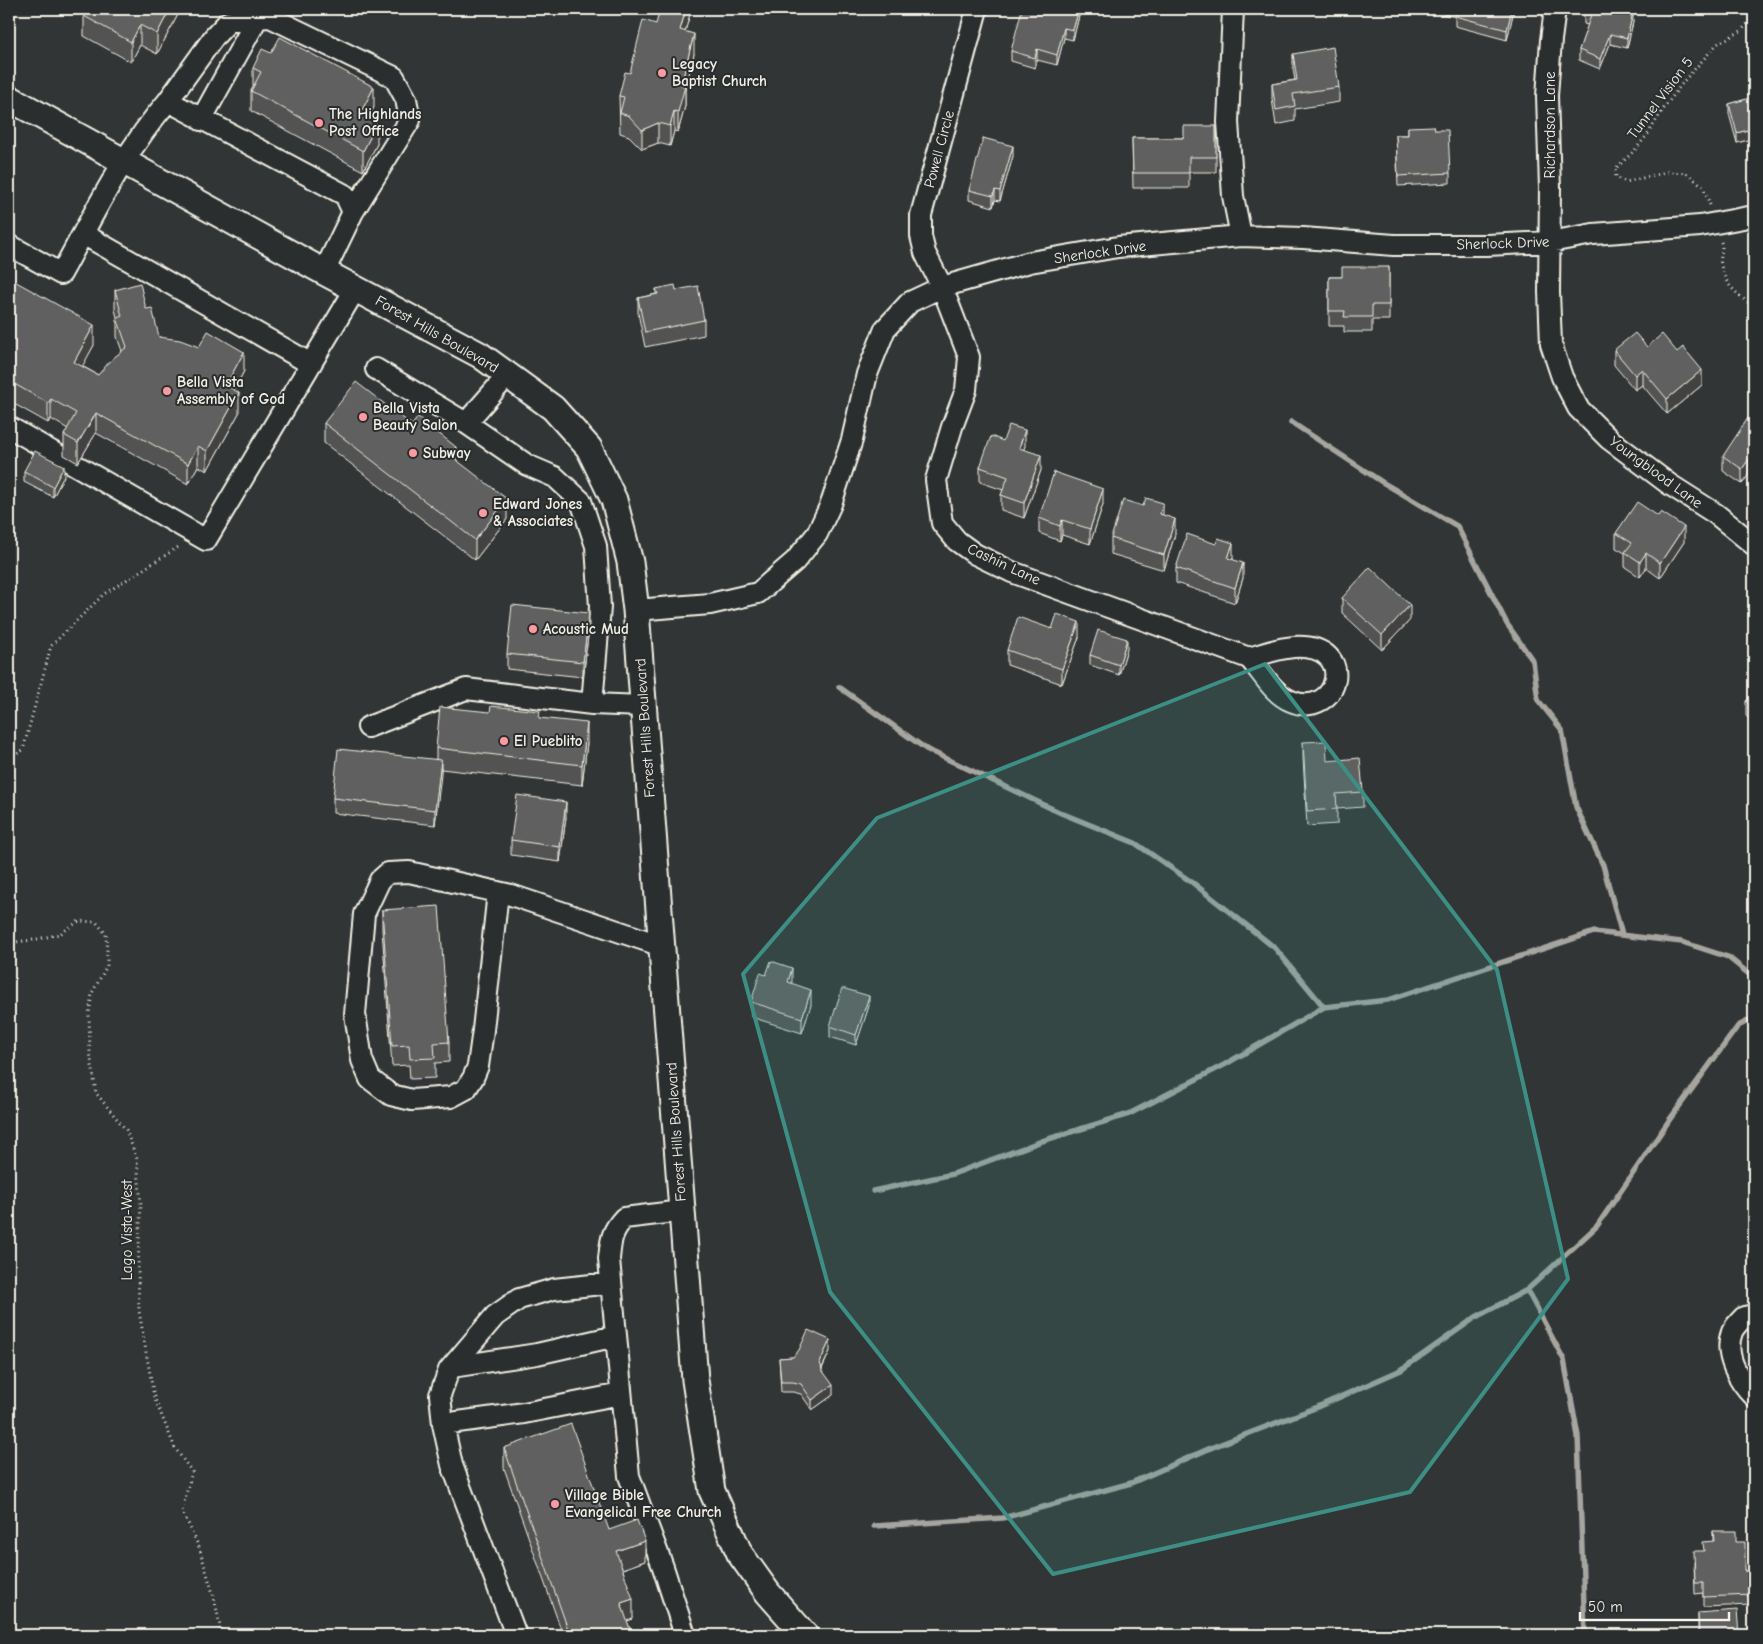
<svg xmlns="http://www.w3.org/2000/svg" width="1763" height="1644" viewBox="0 0 1763 1644" font-family="'Comic Neue',sans-serif">
<rect width="100%" height="100%" fill="#323535"/>
<filter id="ink" filterUnits="userSpaceOnUse"><feTurbulence type="fractalNoise" baseFrequency=".02" numOctaves="2"/><feDisplacementMap in="SourceGraphic" scale="10" xChannelSelector="R" yChannelSelector="G"/><feConvolveMatrix kernelMatrix="1 2 1 2 8 2 1 2 1" color-interpolation-filters="sRGB"/></filter>
<g filter="url(#ink)">
<g fill="none" stroke-linecap="round" stroke-linejoin="round">
<path stroke="#a6a5a0" stroke-width="5.5" d="M 1291,422 L 1382,482 L 1457,526 L 1507,624 L 1533,661 L 1538,700 L 1562,730 L 1576,807 L 1603,865 L 1622,935
M 839,687 L 926,749 L 1061,813 L 1135,843 L 1193,883 L 1275,948 L 1324,1007
M 873,1191 L 953,1174 L 1042,1141 L 1129,1114 L 1224,1065 L 1324,1007 L 1388,1000 L 1594,932 L 1682,942 L 1728,957 L 1754,978
M 1527,1290 L 1564,1360 L 1578,1436 L 1585,1635
M 874,1526 L 1003,1518 L 1131,1483 L 1213,1447 L 1315,1408 L 1401,1370 L 1476,1317 L 1527,1290 L 1597,1226 L 1670,1119 L 1738,1026 L 1754,1018
M 9,1634 L 10,1635"/>
<g stroke="#f4f1e8" stroke-width="24">
<path id="minor" d="M 977,9 L 921,215 L 921,236 L 925,253 L 942,287 L 969,357 L 966,390 L 952,427 L 936,480 L 942,523 L 957,541 L 975,554 L 1012,572 L 1249,658 C 1262,672 1273,694 1291,701 C 1338,721 1360,643 1294,647 C 1278,648 1263,654 1249,658
M 1233,9 L 1228,122 L 1233,196 L 1241,236
M 1555,9 L 1551,40 L 1547,96 L 1550,188 L 1549,292 L 1551,344 L 1562,377 L 1578,408 L 1609,439 L 1669,484 L 1716,514 L 1754,545
M 168,101 L 214,37 L 228,22 L 242,19 L 270,17 L 394,77 L 406,99 L 410,120 L 353,212
M 201,120 L 258,17
M 83,234 L 311,364
M 9,245 L 61,274 C 94,214 123,153 168,101 L 345,195 L 353,212 L 324,272
M 376,369 L 466,423 L 508,375
M 466,423 L 527,465 L 555,477 L 581,501 L 596,546 L 600,607 L 592,704 L 643,706
M 9,427 L 206,540 L 356,288
M 636,610 L 710,604 L 758,593 L 795,561 L 817,534 L 831,504 L 852,440 L 867,374 L 885,329 L 910,302 L 942,287 L 1030,262 L 1118,247 L 1241,236 L 1303,238 L 1394,245 L 1487,245 L 1550,242 L 1593,234 L 1700,226 L 1754,216
M 368,727 L 466,689 L 592,704
M 498,892 L 483,1030 L 478,1066 L 473,1078 L 466,1089 L 451,1097 L 412,1100 L 391,1095 L 370,1079 L 362,1060 L 355,1014 L 364,914 L 380,880 L 388,873 L 409,872 L 511,895 L 662,946
M 682,1211 L 624,1218 C 611,1232 611,1240 609,1259 L 629,1476 L 663,1567 L 685,1635
M 1754,1315 L 1744,1317 C 1740,1321 1734,1327 1732,1332 C 1723,1355 1739,1381 1754,1396
M 452,1367 L 537,1354 L 616,1336
M 443,1424 L 524,1413 L 621,1394
M 516,1635 L 452,1465 L 443,1424 L 440,1395 L 449,1370 L 495,1316 L 519,1299 L 554,1289 L 611,1283"/>
</g>
<g stroke="#f4f1e8" stroke-width="29">
<path id="major" d="M 9,98 L 324,272 L 480,355 L 553,408 L 589,448 L 614,500 L 630,562 L 636,610 L 695,1380 L 712,1491 L 740,1554 L 768,1593 L 805,1635"/>
</g>
<path stroke="#f4f1e8" stroke-width="3" stroke-dasharray="1 4" stroke-linecap="butt" d="M 1710,205 L 1703,186 L 1686,173 L 1667,172 L 1626,182 L 1616,177 L 1615,169 L 1635,150 L 1648,134 L 1662,111 L 1684,81 L 1717,44 L 1741,31 L 1754,16
M 1721,242 C 1724,250 1719,257 1721,265 C 1725,287 1738,294 1754,307
M 9,759 L 23,750 L 51,646 L 104,594 L 180,546
M 9,937 L 15,942 L 33,940 L 60,934 L 79,921 L 96,922 L 106,934 L 107,951 L 107,966 L 92,993 L 89,1014 L 90,1052 L 96,1093 L 126,1130 L 137,1159 L 141,1204 L 138,1266 L 139,1311 L 154,1397 L 175,1448 L 192,1472 L 182,1510 L 199,1547 L 214,1597 L 222,1635"/>
<use href="#minor" stroke="#2a2d2e" stroke-width="20"/>
<use href="#major" stroke="#2a2d2e" stroke-width="25"/>
</g>
<path fill="#525352" stroke="#f4f1e8" d="M 79,9 L 181,9 L 157,54 L 140,45 L 131,62 L 84,36 L 84,15 L 79,12 Z
M 690,9 L 690,14 L 685,31 L 694,54 L 685,90 L 685,106 L 678,132 L 674,131 L 670,146 L 658,143 L 642,149 L 629,136 L 620,133 L 619,96 L 656,24 Z
M 1080,9 L 1080,12 L 1073,40 L 1064,38 L 1057,65 L 1037,60 L 1035,68 L 1011,61 L 1011,51 Z
M 1444,9 L 1513,9 L 1513,14 L 1507,40 L 1455,26 L 1455,17 L 1444,14 Z
M 1585,9 L 1626,9 L 1626,11 L 1633,22 L 1627,48 L 1610,44 L 1600,69 L 1579,60 L 1579,50 L 1588,25 L 1584,24 L 1584,14 Z
M 1293,54 L 1339,87 L 1339,102 L 1295,109 L 1295,121 L 1276,125 L 1272,99 L 1272,84 L 1295,80 L 1293,69 Z
M 253,68 L 374,107 L 368,119 L 377,144 L 363,171 L 251,111 L 251,91 L 253,87 Z
M 1754,97 L 1753,147 L 1751,139 L 1737,143 L 1729,114 L 1729,104 Z
M 1216,126 L 1216,172 L 1189,172 L 1189,188 L 1133,188 L 1132,138 L 1184,138 Z
M 1408,127 L 1450,173 L 1450,183 L 1398,186 L 1396,135 L 1408,135 Z
M 1013,156 L 1000,201 L 995,200 L 993,207 L 969,200 L 969,190 Z
M 1389,267 L 1389,320 L 1372,320 L 1372,332 L 1344,332 L 1344,326 L 1329,326 L 1329,277 L 1342,277 Z
M 9,278 L 94,345 L 82,366 L 98,375 L 122,351 L 117,337 L 117,317 L 115,310 L 115,290 L 146,309 L 159,337 L 244,371 L 234,390 L 239,413 L 207,471 L 198,466 L 188,484 L 96,433 L 78,463 L 64,455 L 64,435 L 68,429 L 51,419 L 48,423 L 9,401 Z
M 656,289 L 704,320 L 704,335 L 645,347 L 638,313 L 638,298 L 656,294 Z
M 1647,347 L 1677,352 L 1702,385 L 1667,414 L 1642,385 L 1635,390 L 1614,365 L 1614,350 Z
M 1754,422 L 1754,477 L 1749,474 L 1742,484 L 1723,471 L 1723,456 Z
M 324,423 L 456,459 L 507,519 L 475,560 L 324,443 Z
M 1003,441 L 1025,446 L 1023,449 L 1041,470 L 1024,518 L 1001,510 L 1001,495 L 1003,490 L 980,482 L 980,467 Z
M 24,471 L 64,476 L 53,497 L 24,482 Z
M 1103,504 L 1090,544 L 1062,535 L 1060,541 L 1039,533 L 1039,518 Z
M 1163,515 L 1175,534 L 1164,570 L 1111,554 L 1111,538 Z
M 1616,533 L 1684,542 L 1660,578 L 1646,568 L 1640,577 L 1625,567 L 1625,553 L 1616,548 Z
M 1233,558 L 1233,560 L 1243,578 L 1235,603 L 1176,583 L 1176,568 Z
M 1342,598 L 1410,620 L 1382,650 L 1342,613 Z
M 589,628 L 583,677 L 507,669 L 507,654 Z
M 1052,629 L 1079,637 L 1062,684 L 1007,665 L 1007,650 Z
M 1127,649 L 1119,675 L 1090,665 L 1090,655 Z
M 1754,693 L 1754,724 L 1746,716 L 1746,701 Z
M 540,718 L 587,743 L 582,785 L 441,769 L 435,825 L 333,813 L 333,798 L 436,759 L 436,748 Z
M 1303,742 L 1327,761 L 1363,792 L 1363,807 L 1337,809 L 1337,824 L 1307,826 L 1303,758 Z
M 566,817 L 560,862 L 511,855 L 511,840 Z
M 382,910 L 449,1042 L 449,1062 L 435,1063 L 435,1078 L 410,1079 L 409,1065 L 392,1066 L 382,930 Z
M 792,984 L 811,1005 L 802,1033 L 751,1017 L 751,1002 Z
M 869,1006 L 856,1045 L 830,1037 L 830,1026 Z
M 830,1351 L 822,1369 L 833,1395 L 812,1410 L 801,1394 L 793,1392 L 781,1392 L 779,1358 L 793,1357 Z
M 504,1448 L 609,1530 L 645,1561 L 623,1569 L 633,1619 L 627,1621 L 632,1635 L 563,1635 L 504,1468 Z
M 1713,1531 L 1736,1542 L 1745,1571 L 1751,1571 L 1752,1605 L 1703,1607 L 1703,1593 L 1695,1594 L 1694,1562 L 1713,1541 Z
M 1698,1613 L 1739,1635 L 1698,1635 Z"/>
<path fill="#424342" stroke="#f4f1e8" d="M 170,9 L 181,9 L 157,54 L 157,34 Z
M 686,9 L 690,9 L 690,14 L 680,50 L 680,30 Z
M 1079,9 L 1080,9 L 1080,12 L 1073,40 L 1073,30 Z
M 1512,9 L 1513,9 L 1513,14 L 1507,40 L 1507,30 Z
M 1633,12 L 1633,22 L 1627,48 L 1627,38 Z
M 140,25 L 140,45 L 131,62 L 131,42 Z
M 1064,28 L 1064,38 L 1057,65 L 1057,55 Z
M 694,34 L 694,54 L 685,90 L 685,106 L 678,132 L 678,112 L 681,85 Z
M 1610,34 L 1610,44 L 1600,69 L 1600,59 Z
M 1037,49 L 1037,60 L 1035,68 L 1035,58 Z
M 374,87 L 374,107 L 360,134 L 360,114 Z
M 674,111 L 674,131 L 670,146 L 670,126 Z
M 658,123 L 658,143 L 642,149 L 642,130 Z
M 377,124 L 377,144 L 363,171 L 363,151 Z
M 1751,129 L 1751,139 L 1737,143 L 1737,133 Z
M 1753,136 L 1754,136 L 1754,146 L 1753,147 Z
M 1013,146 L 1013,156 L 1000,201 L 1000,191 Z
M 995,190 L 995,200 L 993,207 L 993,196 Z
M 94,325 L 94,345 L 74,382 L 74,362 Z
M 244,352 L 244,371 L 226,405 L 226,385 Z
M 1642,369 L 1642,385 L 1635,390 L 1635,375 Z
M 1702,370 L 1702,385 L 1667,414 L 1667,399 Z
M 239,393 L 239,413 L 207,471 L 207,451 Z
M 51,399 L 51,419 L 48,423 L 48,403 Z
M 96,413 L 96,433 L 78,463 L 78,443 Z
M 1025,430 L 1025,446 L 1019,463 L 1019,448 Z
M 198,446 L 198,466 L 188,484 L 188,464 Z
M 456,447 L 456,467 L 450,455 Z
M 1041,455 L 1041,470 L 1024,518 L 1024,503 Z
M 1749,459 L 1749,474 L 1742,484 L 1742,469 Z
M 64,466 L 64,476 L 53,497 L 53,487 Z
M 1103,489 L 1103,504 L 1090,544 L 1090,529 Z
M 507,499 L 507,519 L 475,560 L 475,540 Z
M 1163,503 L 1163,518 L 1160,514 Z
M 1175,519 L 1175,534 L 1164,570 L 1164,555 Z
M 1062,520 L 1062,535 L 1060,541 L 1060,526 Z
M 1684,527 L 1684,542 L 1660,578 L 1660,563 Z
M 1233,543 L 1233,558 L 1228,573 L 1228,558 Z
M 1646,553 L 1646,568 L 1640,577 L 1640,562 Z
M 1243,563 L 1243,578 L 1235,603 L 1235,588 Z
M 1410,605 L 1410,620 L 1382,650 L 1382,635 Z
M 589,613 L 589,628 L 583,677 L 583,662 Z
M 1079,622 L 1079,637 L 1062,684 L 1062,669 Z
M 1127,639 L 1127,649 L 1119,675 L 1119,665 Z
M 587,723 L 587,743 L 582,785 L 582,765 Z
M 441,760 L 441,775 L 435,825 L 435,810 Z
M 566,802 L 566,817 L 560,862 L 560,847 Z
M 792,968 L 792,983 L 788,997 L 788,982 Z
M 811,990 L 811,1005 L 802,1033 L 802,1018 Z
M 869,996 L 869,1006 L 856,1045 L 856,1035 Z
M 830,1340 L 830,1351 L 820,1372 L 820,1362 Z
M 833,1385 L 833,1395 L 812,1410 L 812,1400 Z
M 645,1541 L 645,1561 L 616,1571 L 616,1551 Z
M 633,1599 L 633,1619 L 621,1623 L 621,1603 Z"/>
<path fill="#5f605f" stroke="#f4f1e8" d="M 88,9 L 170,9 L 157,34 L 140,25 L 131,42 L 84,16 Z
M 660,9 L 686,9 L 680,30 L 694,34 L 681,85 L 685,86 L 678,112 L 674,111 L 670,126 L 658,123 L 642,130 L 629,116 L 620,113 L 624,97 L 619,96 L 625,72 L 630,73 L 643,20 L 656,24 Z
M 1022,9 L 1079,9 L 1073,30 L 1064,28 L 1057,55 L 1037,49 L 1035,58 L 1011,51 Z
M 1456,9 L 1512,9 L 1507,30 L 1455,16 Z
M 1585,9 L 1624,9 L 1624,10 L 1633,12 L 1627,38 L 1610,34 L 1600,59 L 1579,50 L 1591,15 L 1584,14 Z
M 280,37 L 374,87 L 360,114 L 377,124 L 363,151 L 251,91 L 261,72 L 253,68 L 262,49 L 271,53 Z
M 1333,47 L 1339,87 L 1293,94 L 1295,106 L 1276,110 L 1272,84 L 1297,80 L 1293,54 Z
M 1754,97 L 1754,136 L 1753,136 L 1751,129 L 1737,133 L 1729,104 Z
M 1184,126 L 1216,126 L 1216,157 L 1189,157 L 1189,173 L 1133,173 L 1132,138 L 1184,138 Z
M 1434,126 L 1435,130 L 1448,130 L 1450,173 L 1398,176 L 1396,135 L 1408,135 L 1408,127 Z
M 983,138 L 1013,146 L 1000,191 L 995,190 L 993,196 L 969,190 Z
M 1342,267 L 1389,267 L 1389,305 L 1372,305 L 1372,317 L 1344,317 L 1345,311 L 1329,311 L 1329,277 L 1342,277 Z
M 9,278 L 94,325 L 74,362 L 98,375 L 111,360 L 127,347 L 117,318 L 122,316 L 115,290 L 140,283 L 146,309 L 152,308 L 159,337 L 180,340 L 199,347 L 208,331 L 244,352 L 226,385 L 239,393 L 207,451 L 198,446 L 188,464 L 96,413 L 78,443 L 64,435 L 76,413 L 51,399 L 48,403 L 9,381 Z
M 675,285 L 676,290 L 698,286 L 704,320 L 645,332 L 638,298 L 658,294 L 656,289 Z
M 1635,333 L 1647,347 L 1662,334 L 1677,352 L 1683,347 L 1702,370 L 1667,399 L 1642,369 L 1635,375 L 1614,350 Z
M 356,382 L 412,425 L 418,417 L 456,447 L 450,455 L 507,499 L 475,540 L 324,423 Z
M 1748,418 L 1754,422 L 1754,462 L 1749,459 L 1742,469 L 1723,456 Z
M 1009,425 L 1025,430 L 1019,448 L 1041,455 L 1024,503 L 1001,495 L 1008,477 L 980,467 L 991,436 L 1003,441 Z
M 35,451 L 64,466 L 53,487 L 24,471 Z
M 1054,472 L 1103,489 L 1090,529 L 1062,520 L 1060,526 L 1039,518 Z
M 1146,498 L 1163,503 L 1160,514 L 1175,519 L 1164,555 L 1111,538 L 1123,500 L 1143,506 Z
M 1637,502 L 1658,516 L 1661,512 L 1684,527 L 1660,563 L 1646,553 L 1640,562 L 1625,552 L 1632,543 L 1616,533 Z
M 1187,534 L 1216,544 L 1218,538 L 1233,543 L 1228,558 L 1243,563 L 1235,588 L 1176,568 Z
M 1370,567 L 1410,605 L 1382,635 L 1342,598 Z
M 512,605 L 589,613 L 583,662 L 507,654 Z
M 1057,614 L 1079,622 L 1062,669 L 1007,650 L 1018,617 L 1052,629 Z
M 1098,630 L 1127,639 L 1119,665 L 1090,655 Z
M 1754,693 L 1754,709 L 1746,701 Z
M 491,706 L 540,711 L 539,718 L 587,723 L 582,765 L 436,748 L 440,707 L 490,712 Z
M 1326,741 L 1327,761 L 1360,758 L 1363,792 L 1336,794 L 1337,809 L 1307,811 L 1303,742 Z
M 338,749 L 441,760 L 435,810 L 333,798 Z
M 517,795 L 566,802 L 560,847 L 511,840 Z
M 439,906 L 449,1042 L 434,1043 L 435,1058 L 410,1059 L 409,1045 L 392,1046 L 382,910 Z
M 771,961 L 792,968 L 788,982 L 811,990 L 802,1018 L 751,1002 L 760,973 L 766,975 Z
M 842,988 L 869,996 L 856,1035 L 830,1026 Z
M 808,1330 L 830,1340 L 820,1362 L 822,1370 L 833,1385 L 812,1400 L 801,1384 L 793,1382 L 781,1382 L 779,1358 L 793,1357 L 799,1350 Z
M 571,1424 L 609,1530 L 637,1520 L 645,1541 L 616,1551 L 633,1599 L 621,1603 L 632,1635 L 570,1635 L 504,1448 Z
M 1713,1531 L 1736,1531 L 1736,1542 L 1745,1542 L 1745,1571 L 1751,1571 L 1752,1595 L 1703,1597 L 1703,1583 L 1695,1583 L 1694,1551 L 1704,1551 L 1703,1542 L 1714,1541 Z
M 1737,1610 L 1739,1635 L 1699,1635 L 1698,1613 Z"/>
</g>
<path fill="#3d8f86" fill-opacity="0.2" stroke="#3d8f86" stroke-width="4" stroke-linejoin="round" d="M 1265,664 L 1497,970 L 1568,1279 L 1410,1492 L 1053,1574 L 830,1292 L 743,974 L 877,818 Z"/>
<g fill="#ff9aa2" stroke="#2a2d2e" stroke-width="2">
<circle cx="662" cy="73" r="5"/>
<circle cx="319" cy="123" r="5"/>
<circle cx="167" cy="391" r="5"/>
<circle cx="363" cy="417" r="5"/>
<circle cx="413" cy="453" r="5"/>
<circle cx="483" cy="513" r="5"/>
<circle cx="533" cy="629" r="5"/>
<circle cx="504" cy="741" r="5"/>
<circle cx="555" cy="1504" r="5"/>
</g>
<g text-anchor="middle" dominant-baseline="central" stroke-width="4" stroke-linejoin="round" paint-order="stroke">
<g font-size="15" font-weight="bold" fill="#f4f1e8" stroke="#2a2d2e" text-anchor="start">
<text x="672" y="64">Legacy<tspan x="672" dy="17">Baptist Church</tspan></text>
<text x="329" y="114">The Highlands<tspan x="329" dy="17">Post Office</tspan></text>
<text x="177" y="382">Bella Vista<tspan x="177" dy="17">Assembly of God</tspan></text>
<text x="373" y="408">Bella Vista<tspan x="373" dy="17">Beauty Salon</tspan></text>
<text x="423" y="453">Subway</text>
<text x="493" y="504">Edward Jones<tspan x="493" dy="17">&amp; Associates</tspan></text>
<text x="543" y="629">Acoustic Mud</text>
<text x="514" y="741">El Pueblito</text>
<text x="565" y="1495">Village Bible<tspan x="565" dy="17">Evangelical Free Church</tspan></text>
</g>
<g font-size="15" fill="#f4f1e8" stroke="#2a2d2e">
<text transform="translate(1660 98) rotate(-53)">Tunnel Vision 5</text>
<text transform="translate(1550 125) rotate(-90)">Richardson Lane</text>
<text transform="translate(939 149) rotate(-75)">Powell Circle</text>
<text transform="translate(1503 243) rotate(-2)">Sherlock Drive</text>
<text transform="translate(1100 252) rotate(-8)">Sherlock Drive</text>
<text transform="translate(437 334) rotate(30)">Forest Hills Boulevard</text>
<text transform="translate(1656 472) rotate(36)">Youngblood Lane</text>
<text transform="translate(1004 564) rotate(25)">Cashin Lane</text>
<text transform="translate(645 728) rotate(-94)">Forest Hills Boulevard</text>
<text transform="translate(676 1132) rotate(-94)">Forest Hills Boulevard</text>
<text transform="translate(127 1230) rotate(-90)">Lago Vista-West</text>
</g>
</g>
<rect width="1763" height="1644" fill="none" stroke="#2a2d2e" stroke-width="30"/>
<rect x="15" y="15" width="1733" height="1614" fill="none" stroke="#f4f1e8" stroke-width="2" filter="url(#ink)"/>
<path d="M1580 1612v8h149v-8" fill="none" stroke="#f4f1e8" stroke-width="2.5"/>
<text x="1588" y="1612" font-size="15" fill="#f4f1e8" stroke="#2a2d2e" stroke-width="4" paint-order="stroke">50 m</text>
</svg>
